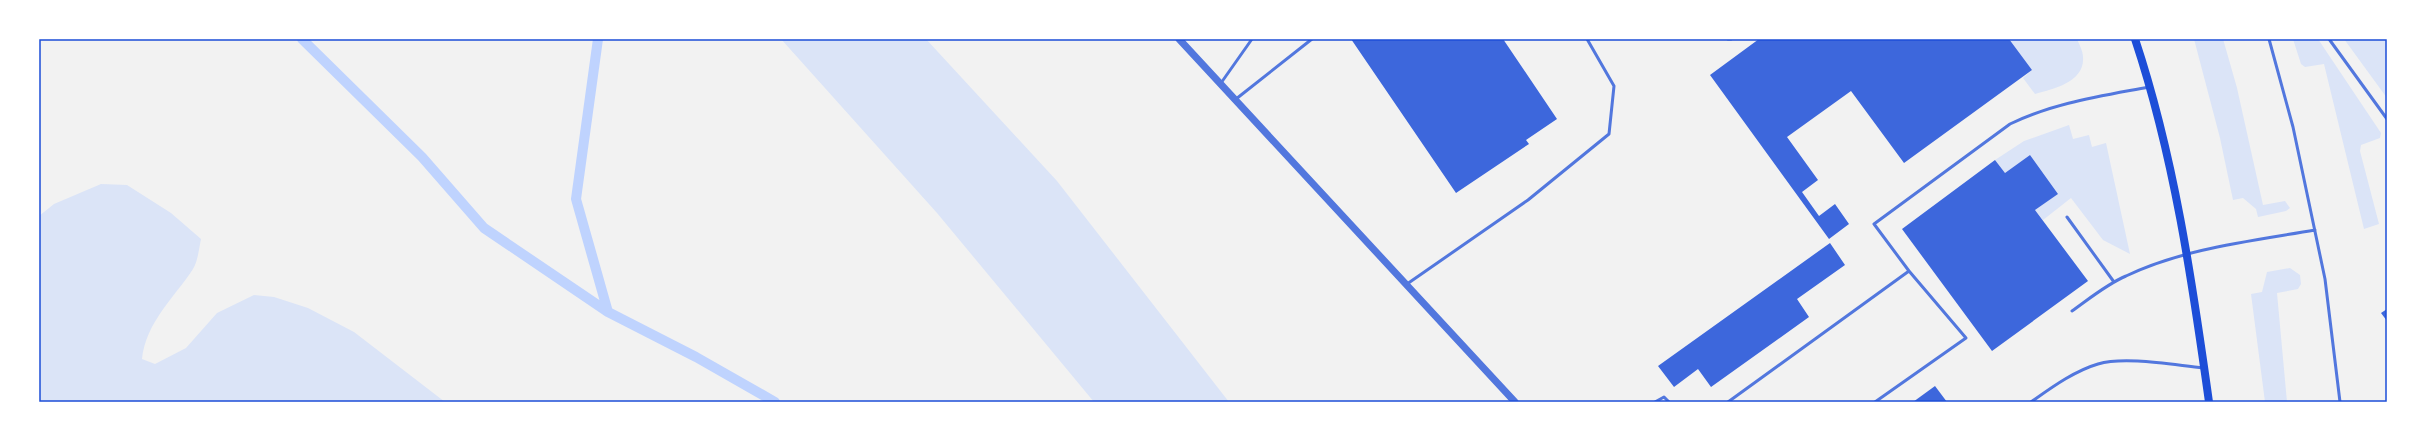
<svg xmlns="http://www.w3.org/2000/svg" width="2426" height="441" viewBox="0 0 2426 441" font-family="Roboto,sans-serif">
<rect width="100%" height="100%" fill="#f2f2f2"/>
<path fill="#dbe4f7" d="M 781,39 L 926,39 L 1057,181 L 1229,402 L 1094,402 L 937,213 Z
M 2009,39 L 2077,39 C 2079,44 2083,51 2083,57 C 2085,82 2053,89 2035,94 L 2023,78 L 2032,70 Z
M 2194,39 L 2223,39 L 2237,88 L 2263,205 L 2285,201 L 2290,208 L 2286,211 L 2258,217 L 2256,209 L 2243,198 L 2233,200 L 2220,138 Z
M 2293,39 L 2318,39 L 2381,133 L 2380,138 L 2361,145 L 2360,151 L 2379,224 L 2364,229 L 2324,64 L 2305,67 L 2301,64 Z
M 2344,39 L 2387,39 L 2387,98 Z
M 2069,125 L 2073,139 L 2089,135 L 2092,147 L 2106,143 L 2130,254 L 2103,240 L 2071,198 L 2043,220 L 2035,210 L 2058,194 L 2030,155 L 2005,173 L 1995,160 L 2024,141 Z
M 101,184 L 127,185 L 171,213 L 201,239 C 199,248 198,261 193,269 C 174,298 146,322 142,359 L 155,364 L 186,348 L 217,313 L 254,295 L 274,297 L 308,308 L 354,332 L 445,402 L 39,402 L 39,216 L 54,204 Z
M 2290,268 L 2300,275 L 2301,284 L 2298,289 L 2277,293 L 2287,402 L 2265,402 L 2251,294 L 2262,292 L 2267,272 Z"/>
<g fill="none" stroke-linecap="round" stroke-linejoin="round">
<path stroke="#bfd3fe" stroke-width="10" d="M 302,39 L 422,157 L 484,228 L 608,312 L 696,357 L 775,402
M 598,39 L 576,199 L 608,312"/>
</g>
<path fill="#3d67dc" d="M 1351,39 L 1503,39 L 1557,119 L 1526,140 L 1529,144 L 1456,193 Z
M 1759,39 L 2009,39 L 2032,70 L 1904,163 L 1851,91 L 1787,137 L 1818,180 L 1802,192 L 1819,216 L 1835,204 L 1849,224 L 1829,239 L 1710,75 Z
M 2030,155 L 2058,194 L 2035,210 L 2088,281 L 1992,351 L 1902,229 L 1995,160 L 2005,173 Z
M 1830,243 L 1845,265 L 1797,299 L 1809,317 L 1711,387 L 1698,369 L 1674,387 L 1658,366 Z
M 2387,309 L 2387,321 L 2381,313 Z
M 1935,386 L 1947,402 L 1913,402 Z"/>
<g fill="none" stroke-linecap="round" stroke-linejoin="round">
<path stroke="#5277de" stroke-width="3" d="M 1728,39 L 1731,39
M 2269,39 L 2293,127 L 2325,279 L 2340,402
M 2329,39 L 2387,119
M 1221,83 L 1252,39
M 1236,99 L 1312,39
M 2067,217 L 2114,282
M 1407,284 L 1528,200 L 1609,134 L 1614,86 L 1587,39
M 2072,311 C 2089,299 2107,284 2126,276 C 2185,248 2252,241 2315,230
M 1655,402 L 1664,397 L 1669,402
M 1728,402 L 1909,271 L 1874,224 L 2010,124 C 2053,103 2102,96 2149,87
M 1875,402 L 1966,338 L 1909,271
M 2031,402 C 2051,388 2074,371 2098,364 C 2125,356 2173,365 2203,368"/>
<path stroke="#5277de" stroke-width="7" d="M 1179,39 L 1515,402"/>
<path stroke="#1d4ed8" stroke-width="8" d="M 2135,39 C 2174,156 2192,280 2209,402"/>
</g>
<rect width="2426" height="441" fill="none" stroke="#ffffff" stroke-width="80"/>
<rect x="40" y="40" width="2346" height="361" fill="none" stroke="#1d4ed8" stroke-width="1.5"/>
</svg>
